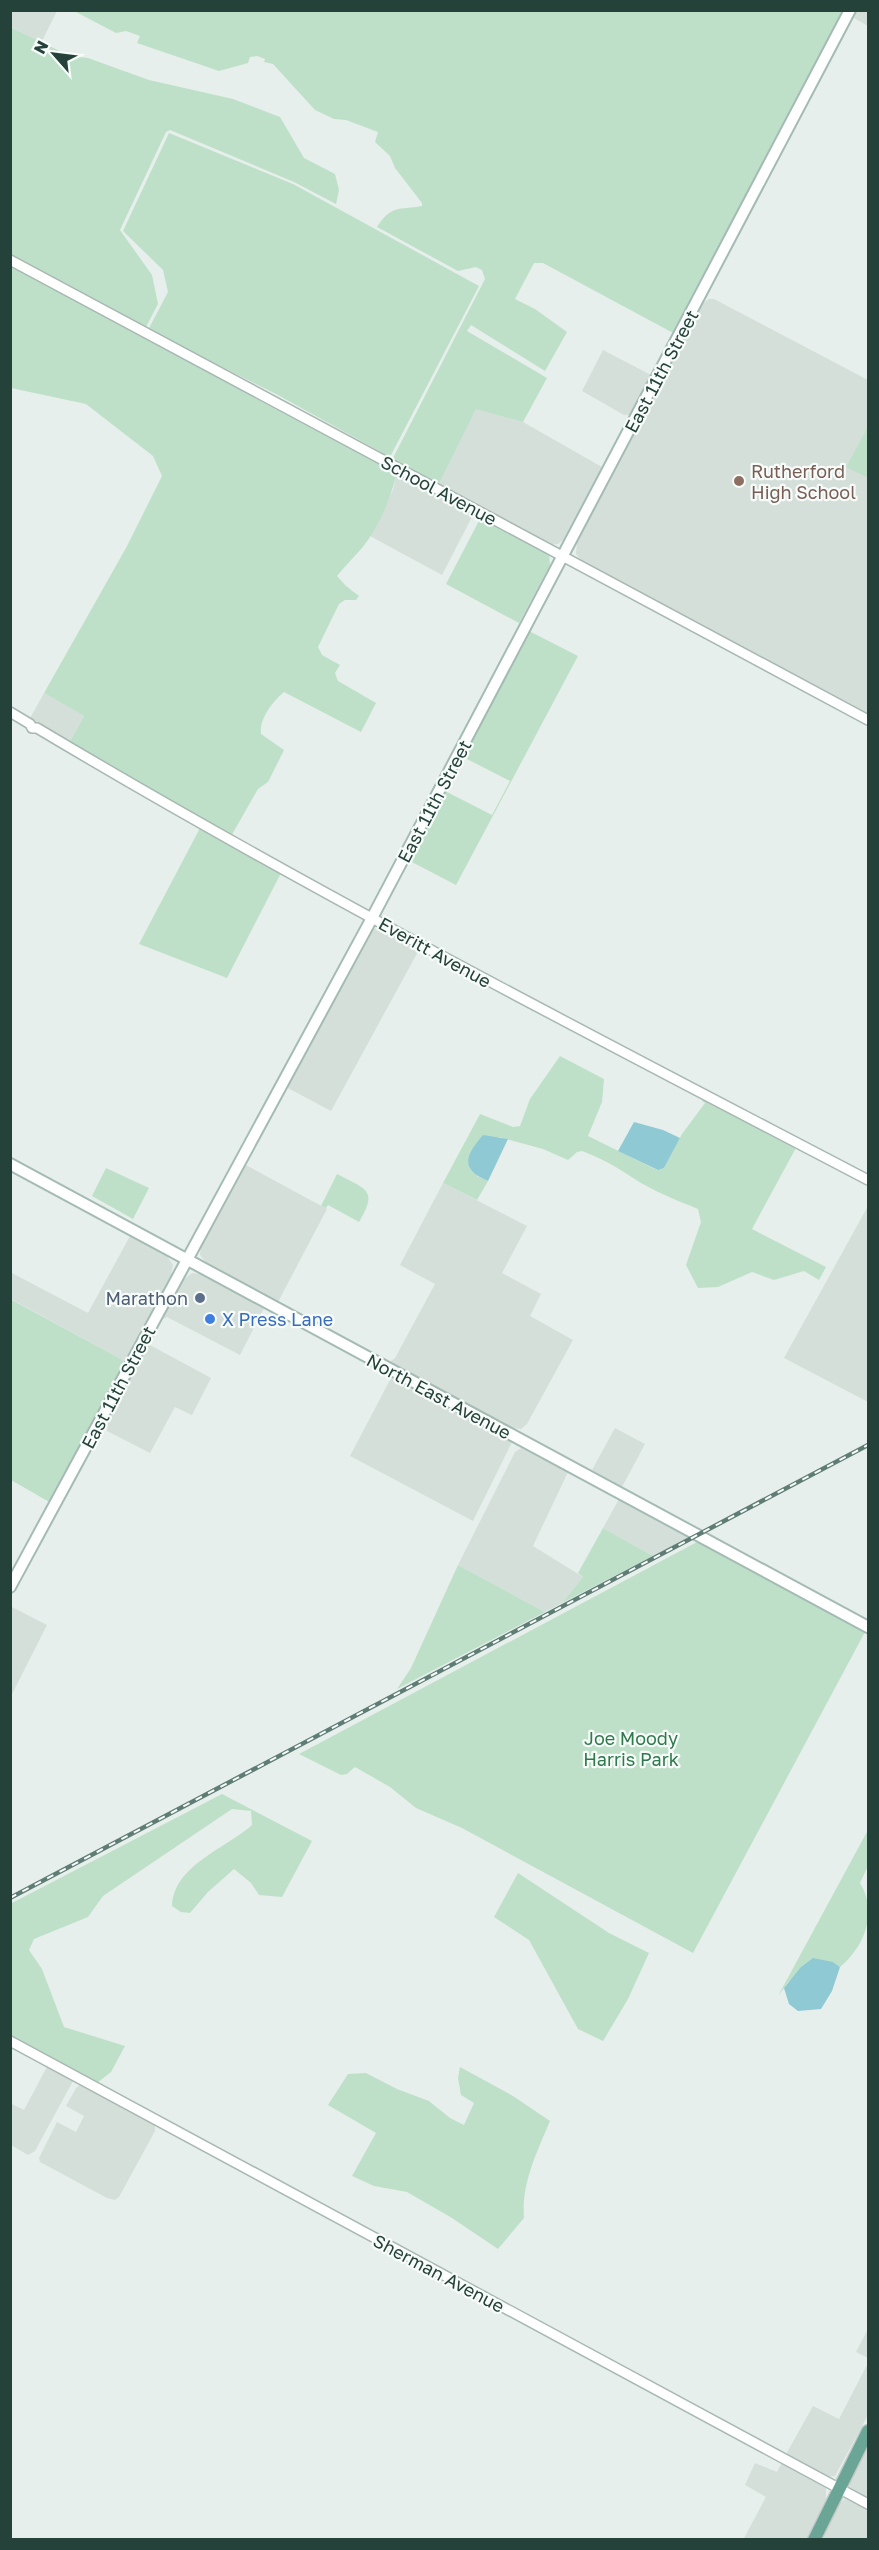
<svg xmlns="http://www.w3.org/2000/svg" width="879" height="2550" viewBox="0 0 879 2550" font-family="'Golos Text',sans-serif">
<rect width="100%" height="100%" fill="#e6efeb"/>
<path fill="#d4dfda" d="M 10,11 L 11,10 L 57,11 L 41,43 L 11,27 Z
M 856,11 L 868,11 L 868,26 L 854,18 Z
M 709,299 L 714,299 L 868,380 L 868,716 L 583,563 L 576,554 L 577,541 L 703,303 Z
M 603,350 L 653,376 L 630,415 L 624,415 L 582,391 Z
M 476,408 L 523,422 L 602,467 L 563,540 L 558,544 L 549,545 L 438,486 Z
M 397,472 L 474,513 L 442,575 L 370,536 L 393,490 Z
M 44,693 L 84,716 L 69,743 L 29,720 Z
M 377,928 L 385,930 L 420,948 L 331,1111 L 286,1087 L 371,930 Z
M 244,1164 L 327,1209 L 278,1302 L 205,1261 L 200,1255 L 201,1245 Z
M 443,1183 L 527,1226 L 502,1273 L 541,1294 L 530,1316 L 573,1340 L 527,1424 L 521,1429 L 509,1428 L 390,1362 L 395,1358 L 435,1284 L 400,1265 Z
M 868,1206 L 868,1402 L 784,1358 Z
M 130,1236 L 167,1256 L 173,1265 L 171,1275 L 125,1363 L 121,1359 L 11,1299 L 10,1272 L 88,1313 Z
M 192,1273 L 199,1274 L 264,1308 L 240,1355 L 167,1317 L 161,1320 L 182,1281 Z
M 148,1344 L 211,1378 L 192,1415 L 175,1407 L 150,1453 L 107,1431 L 104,1425 Z
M 392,1376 L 512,1442 L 473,1521 L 350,1456 Z
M 615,1428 L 645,1444 L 622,1487 L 592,1470 Z
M 521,1448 L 568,1472 L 533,1546 L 583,1577 L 562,1603 L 545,1612 L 458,1565 L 515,1452 Z
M 619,1499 L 689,1538 L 653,1556 L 603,1528 Z
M 10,1606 L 47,1625 L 11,1696 L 10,1696 Z
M 48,2065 L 73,2081 L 35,2151 L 28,2155 L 11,2145 L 10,2103 L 24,2110 Z
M 81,2084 L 155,2125 L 155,2131 L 119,2197 L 115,2200 L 107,2198 L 40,2162 L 39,2158 L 57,2122 L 76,2132 L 84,2116 L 66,2106 L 76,2088 Z
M 868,2329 L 868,2358 L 856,2352 Z
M 867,2365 L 868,2415 L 835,2476 L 825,2477 L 785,2456 L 813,2406 L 839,2419 Z
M 868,2447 L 868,2499 L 851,2490 L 849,2484 Z
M 782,2462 L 826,2488 L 826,2499 L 807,2539 L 743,2540 L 766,2497 L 745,2485 L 755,2463 L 777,2472 Z
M 845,2499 L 868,2508 L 868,2539 L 822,2540 L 839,2504 Z"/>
<path fill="#bfe0c8" d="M 74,11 L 845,11 L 675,334 L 543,263 L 534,263 L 515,299 L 535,309 L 567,332 L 545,371 L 471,325 L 467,331 L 547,378 L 523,422 L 476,409 L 438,486 L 389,459 L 393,458 L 485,279 L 482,270 L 476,267 L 458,271 L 377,227 C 391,205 399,210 422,206 L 422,203 L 395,168 L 390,156 L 375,142 L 378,132 L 346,120 L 334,119 L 315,110 L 273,64 L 264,62 L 265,59 L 257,56 L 250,57 L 248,63 L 219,71 L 137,43 L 140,36 L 126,31 L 116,33 Z
M 10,27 L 70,56 L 88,58 L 149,80 L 233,99 L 280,117 L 304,158 L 335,174 L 339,190 L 336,204 L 294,182 L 170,130 L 166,132 L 120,230 L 152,275 L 158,304 L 145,329 L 11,257 Z
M 169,133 L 293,184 L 479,286 L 390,457 L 276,394 L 148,330 L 168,292 L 163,270 L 123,231 Z
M 10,264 L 397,472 C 391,498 379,527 362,548 C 354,557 345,566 337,576 L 346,586 L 359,596 L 356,600 L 345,600 L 339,604 L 318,647 L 322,655 L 340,665 L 335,673 L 338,681 L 376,703 L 361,732 L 284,692 C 273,701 259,719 261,734 L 284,750 L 268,782 L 258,789 L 230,838 L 69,743 L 84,716 L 44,693 L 126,548 L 162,476 L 153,456 L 86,404 L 11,388 Z
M 868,427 L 868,478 L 846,467 Z
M 481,517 L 549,554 L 550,565 L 519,623 L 446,584 Z
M 529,631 L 578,656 L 456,885 L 408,860 L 445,791 L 492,815 L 510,781 L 463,757 Z
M 200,828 L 281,873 L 227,978 L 139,944 Z
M 560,1056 L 604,1079 L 602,1102 L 588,1136 L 657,1170 L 664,1168 L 682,1134 L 705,1103 L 702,1101 L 704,1097 L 797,1146 L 752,1229 L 826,1267 L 819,1280 L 804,1271 L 774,1280 L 752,1272 L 718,1287 L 698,1288 L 686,1265 L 701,1222 L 698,1209 C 676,1200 653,1191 633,1178 C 617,1167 601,1158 582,1151 L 577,1152 L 568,1160 L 543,1149 L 499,1137 L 477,1176 L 488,1181 L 477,1200 L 443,1183 L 480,1114 L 513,1127 L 520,1126 L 530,1099 Z
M 106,1168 L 149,1188 L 133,1219 L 92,1196 Z
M 337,1174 C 365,1189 379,1189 359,1222 L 328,1205 L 326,1208 L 321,1206 Z
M 10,1299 L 121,1359 L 125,1363 L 51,1503 L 11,1480 Z
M 603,1528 L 653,1556 L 562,1603 L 583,1577 L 578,1573 Z
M 697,1542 L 865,1632 L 693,1953 L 462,1828 L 416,1808 L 390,1787 L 355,1767 L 347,1774 L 341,1775 L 299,1754 Z
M 458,1565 L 545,1612 L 397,1689 L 411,1668 Z
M 222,1794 L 312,1841 L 282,1897 L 259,1895 L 251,1883 L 234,1869 L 208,1892 L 190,1913 L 181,1912 L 172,1906 C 174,1865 225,1849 252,1825 L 251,1811 L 232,1809 L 103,1896 L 88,1917 L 34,1939 L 29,1950 L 42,1969 L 64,2027 L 125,2046 L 111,2072 L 97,2083 L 11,2036 L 10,1904 Z
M 868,1830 L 868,1866 L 860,1883 C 878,1912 865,1946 840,1967 L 833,1962 L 789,1981 L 778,1996 Z
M 518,1873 L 609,1933 L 649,1953 L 628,1999 L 603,2041 L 578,2029 L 529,1940 L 494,1917 Z
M 460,2067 L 513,2096 L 550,2121 C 537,2152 521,2184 524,2218 L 498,2249 L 452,2218 L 407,2192 L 374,2186 L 352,2176 L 376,2133 L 328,2105 L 348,2074 L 366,2073 L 397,2089 L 429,2101 L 450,2118 L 464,2125 L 474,2103 L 461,2095 L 458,2078 Z"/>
<path fill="#8ec9d4" d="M 634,1122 L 663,1130 L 680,1138 L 664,1168 L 658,1170 L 618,1151 Z
M 483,1135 L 508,1139 L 488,1181 C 460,1169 465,1156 483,1135 Z
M 813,1958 L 833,1962 L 840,1967 L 832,1991 L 821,2009 L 798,2011 L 789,2004 L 784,1988 L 801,1967 Z"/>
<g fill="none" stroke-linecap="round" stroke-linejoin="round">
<g stroke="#a8b8b2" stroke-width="12">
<path id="tertiary" d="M 10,260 L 868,720
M 10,712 L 30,724 L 32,728 L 37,728 C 308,890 589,1034 868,1180
M 10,2041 L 868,2504"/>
</g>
<g stroke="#a4bbb3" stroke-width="14">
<path id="secondary" d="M 10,1164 L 868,1627
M 10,1587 L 372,918 L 850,10"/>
</g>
<g stroke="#c2cac8" stroke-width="15">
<path id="primary" d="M 814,2540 L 868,2431"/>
</g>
<use href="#tertiary" stroke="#fff" stroke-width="9"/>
<use href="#secondary" stroke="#fff" stroke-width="10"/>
<use href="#primary" stroke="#6aa596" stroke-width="12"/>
<g stroke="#5f7d75" stroke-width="4.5">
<path id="rail" d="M 10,1898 L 868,1445"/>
</g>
<use href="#rail" stroke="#f7fbf9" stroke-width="2" stroke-dasharray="7" stroke-linecap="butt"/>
</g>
<circle fill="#8d6e63" stroke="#f7fbf9" stroke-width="2" cx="739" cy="481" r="6"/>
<circle fill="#5c6f8a" stroke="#f7fbf9" stroke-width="2" cx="200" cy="1298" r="6"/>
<circle fill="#3f7fe0" stroke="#f7fbf9" stroke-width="2" cx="210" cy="1319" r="6"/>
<g text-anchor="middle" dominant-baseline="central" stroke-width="4.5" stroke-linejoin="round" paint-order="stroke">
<g font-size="18" fill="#24423a" stroke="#f7fbf9">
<text transform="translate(661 371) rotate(-62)">East 11th Street</text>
<text transform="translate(439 490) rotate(28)">School Avenue</text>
<text transform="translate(434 801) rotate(-62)">East 11th Street</text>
<text transform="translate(435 952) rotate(29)">Everitt Avenue</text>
<text transform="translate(118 1387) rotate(-62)">East 11th Street</text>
<text transform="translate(439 1396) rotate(28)">North East Avenue</text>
<text transform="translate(439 2273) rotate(28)">Sherman Avenue</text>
</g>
<g font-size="18" fill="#785e54" stroke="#f7fbf9" text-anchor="start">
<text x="751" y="471">Rutherford<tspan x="751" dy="21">High School</tspan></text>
</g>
<g font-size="18" fill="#4e5e75" stroke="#f7fbf9" text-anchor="end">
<text x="188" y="1298">Marathon</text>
</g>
<g font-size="18" fill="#366cbe" stroke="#f7fbf9" text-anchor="start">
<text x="222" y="1319">X Press Lane</text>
</g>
<g font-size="18" fill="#2d7a4b" stroke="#f7fbf9">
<text x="631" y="1738">Joe Moody<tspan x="631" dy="21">Harris Park</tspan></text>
</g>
</g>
<rect width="879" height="2550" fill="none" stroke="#24423a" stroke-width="24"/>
<g transform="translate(54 54) rotate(298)" stroke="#f7fbf9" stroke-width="4.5" paint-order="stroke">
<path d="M0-4.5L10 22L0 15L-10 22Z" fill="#24423a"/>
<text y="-9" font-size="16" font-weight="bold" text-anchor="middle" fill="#24423a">N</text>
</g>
</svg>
